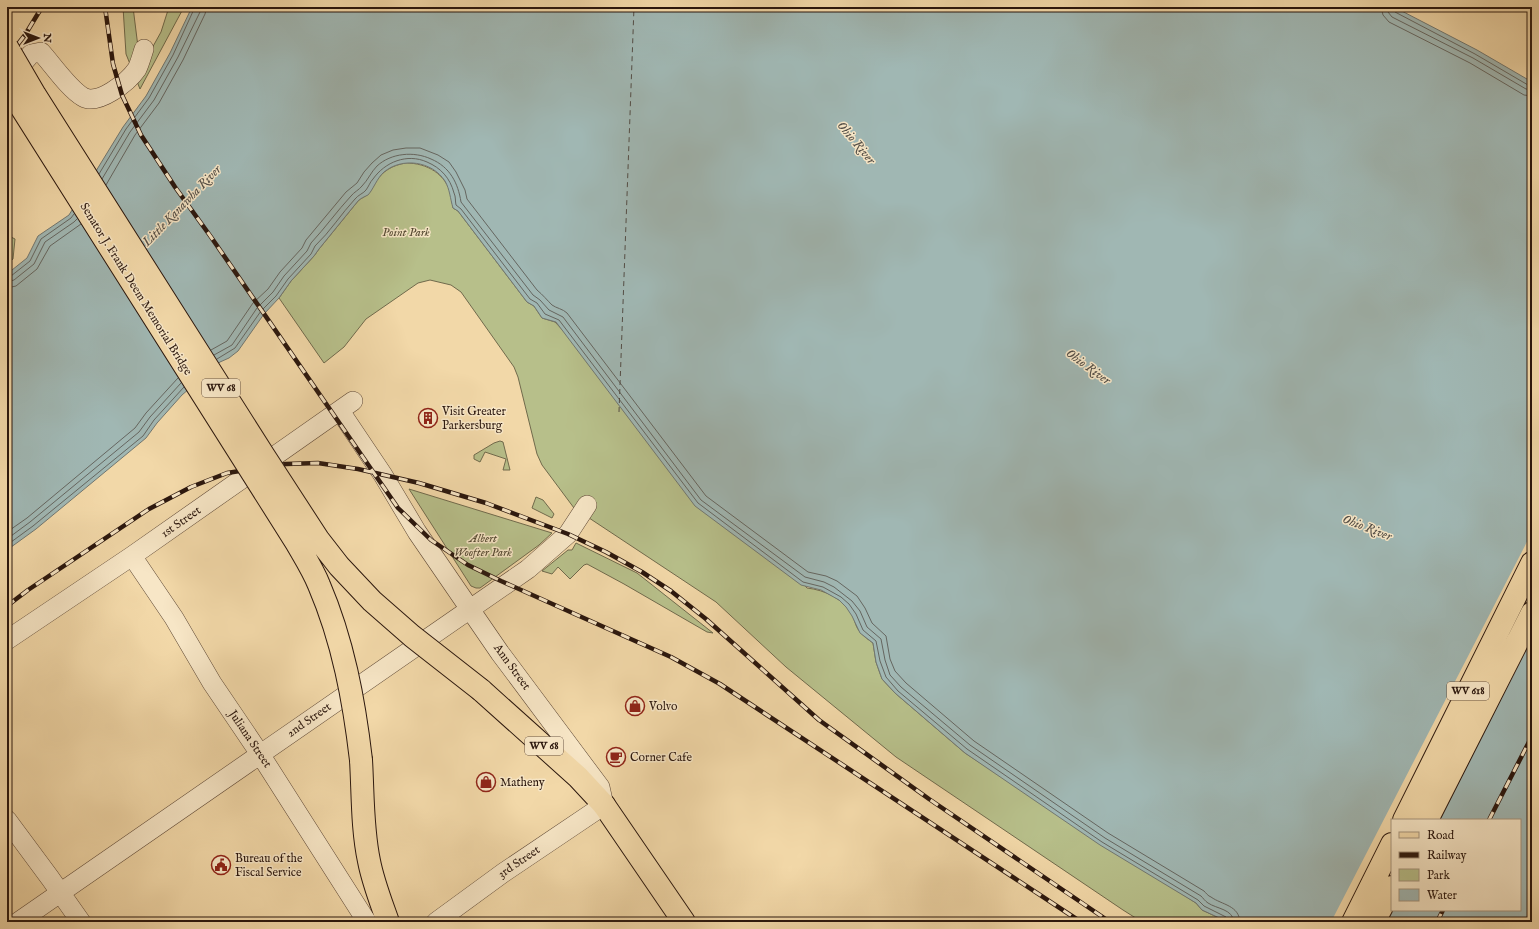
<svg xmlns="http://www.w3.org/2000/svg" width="1539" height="929" viewBox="0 0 1539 929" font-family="'IM FELL English',serif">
<rect width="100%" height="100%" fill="#f2d8a8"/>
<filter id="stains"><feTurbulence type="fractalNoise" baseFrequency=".005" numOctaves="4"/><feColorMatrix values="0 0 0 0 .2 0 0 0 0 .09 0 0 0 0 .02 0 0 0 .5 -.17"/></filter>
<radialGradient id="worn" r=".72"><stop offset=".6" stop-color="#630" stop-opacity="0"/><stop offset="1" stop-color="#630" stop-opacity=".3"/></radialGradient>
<path fill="#b7bf8a" stroke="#706a4c" d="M 123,7 L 133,7 L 138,47 L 151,50 L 161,32 L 169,7 L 184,7 L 140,89 L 126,54 Z
M 406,163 C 427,163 446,174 451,195 C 452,199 452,204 453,208 L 458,211 L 527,302 L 534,306 L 542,318 L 555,322 L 807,588 C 825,590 844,599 853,616 C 855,622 856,628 861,633 C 864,637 869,640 873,643 L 876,662 L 882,679 L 895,693 L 965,753 L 1196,903 L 1202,910 L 1228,922 L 1142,922 L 1123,910 L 896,757 L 786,667 L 716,602 L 574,508 L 542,465 L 537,454 L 518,377 L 514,367 L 461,292 L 451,285 L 430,280 L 418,283 L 366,319 L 344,347 L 324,363 L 279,298 L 291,281 L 314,256 L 319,249 L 358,201 C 361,198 365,197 368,194 C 371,192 373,186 375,183 C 382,171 393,165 406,163 Z
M 7,235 L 15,239 L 13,259 L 7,264 Z
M 500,441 L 503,442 L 510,470 L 503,470 L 506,459 L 485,452 L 480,462 L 474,459 L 474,455 L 494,443 Z
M 409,489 L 552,533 L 539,545 L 480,588 L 476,588 L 471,586 Z
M 536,497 L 543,500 L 554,514 L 552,518 L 532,508 Z
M 576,543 L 637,573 L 713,633 L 707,632 L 624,584 L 587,564 L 584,565 L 570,579 L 558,567 L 552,574 L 542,571 L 568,550 L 572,550 Z"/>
<path fill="#a0b7b3" stroke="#717771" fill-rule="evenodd" d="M 192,7 L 1394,7 L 1477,50 L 1532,82 L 1532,922 L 1228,922 L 1202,910 L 1196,903 L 1100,845 L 965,753 L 895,693 L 882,679 L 876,662 L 873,643 L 860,633 L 852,616 L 846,607 L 839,600 L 821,590 L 801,585 L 695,506 L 556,322 L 542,318 L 534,306 L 527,302 L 458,211 L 453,208 C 450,198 450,190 445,181 C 432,161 402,157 384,172 C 377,178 373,190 368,195 C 364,197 361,198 358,201 L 319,249 L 314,256 L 291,281 L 279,298 L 264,314 L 238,351 L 229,358 L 220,362 L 182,395 L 157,423 L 146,438 L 36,529 L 7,550 L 7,274 L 27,258 L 38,236 L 69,215 L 123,127 L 146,96 L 170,53 ZM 1392,820 L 1520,820 L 1520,910 L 1392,910 Z"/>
<path fill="#f2d8a8" d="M 1532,532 L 1532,639 L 1439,820 L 1392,820 L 1393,910 L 1387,922 L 1331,922 Z"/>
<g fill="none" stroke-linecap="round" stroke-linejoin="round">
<path stroke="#656660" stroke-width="1" d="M 1381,7 L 1383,15 L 1389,22 L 1470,63 L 1524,95 L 1532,96
M 1387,7 L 1388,12 L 1392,17 L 1473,58 L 1526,89 L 1532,90
M 1392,7 L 1395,12 L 1475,54 L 1528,85 L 1532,85
M 99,174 L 126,129 L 149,98 L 173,55 L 195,7
M 102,179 L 130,132 L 154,100 L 178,57 L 200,12 L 200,7
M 106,185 L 135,135 L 159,103 L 183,60 L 205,14 L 207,7
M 7,277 L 11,276 L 30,261 L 41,239 L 71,218 L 74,214
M 7,282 L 14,280 L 34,264 L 45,242 L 74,222 L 77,219
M 7,288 L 16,286 L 37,269 L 50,246 L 81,224
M 211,350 L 227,341 L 253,303 L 268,289 L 280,272 L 302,248 L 306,240 L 346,192 L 357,183 L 364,172 L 372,163 L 381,155 L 393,150 L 406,148 L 420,148 L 438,155 L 449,162 L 456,172 L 465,190 L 467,199 L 537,290 C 543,295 547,300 552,305 C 556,308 563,309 567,313 L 706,496 L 808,572 L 826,576 L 837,581 L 857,596 L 865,608 L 872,623 L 886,636 L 890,659 L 895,671 L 906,683 L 974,741 L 1108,833 L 1204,891 C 1206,893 1208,896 1211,897 C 1222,905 1239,905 1240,922
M 214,355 L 232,345 L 257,308 L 273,292 L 284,276 L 307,251 L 311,243 C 325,228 337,211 351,196 C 354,192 359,190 362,186 C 368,180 371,172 377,166 C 391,153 414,151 431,159 C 450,167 458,183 461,202 L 533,295 L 540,300 L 549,310 L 563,317 L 701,500 L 805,577 L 824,582 L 834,587 L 852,601 L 860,611 L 867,627 L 881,639 L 885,660 L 890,675 L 901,687 L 970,745 L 1105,838 L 1201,896 C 1203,898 1205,901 1208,903 C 1217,909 1233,909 1234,922
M 217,359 L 235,348 L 261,311 L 276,296 L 288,279 L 311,254 L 315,246 C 330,232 341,214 355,199 C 358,195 364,193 366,190 C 369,186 370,182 373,179 C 385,162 407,153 427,162 C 441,168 450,178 454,193 C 456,197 455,201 456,205 L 461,209 L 530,299 L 537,303 L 545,314 L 559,320 L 698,503 L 803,582 L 823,587 L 841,597 L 849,604 L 856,614 L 863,630 L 876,641 L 880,661 L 886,677 L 898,691 L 967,749 L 1102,842 L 1198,900 L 1204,906 L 1226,917 L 1228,922
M 7,532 L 27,518 L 135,428 L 146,413 L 178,378
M 7,539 L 30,522 L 139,432 L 150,417 L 181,383
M 7,545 L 33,526 L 143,436 L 154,420 L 184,387"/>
<path stroke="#534e47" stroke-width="1" stroke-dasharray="5 4" stroke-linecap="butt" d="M 619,412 L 634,7"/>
<g stroke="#5c4634" stroke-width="20">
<path id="minor" d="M 10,78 L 31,54 L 41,52 C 52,64 69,89 83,97 C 98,106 128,82 137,69 C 140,63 142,55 144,49
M 340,411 L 383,475 L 417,532 L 500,653 L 600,787 L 604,805 L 503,873 L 436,922
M 132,556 L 174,618 L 212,683 L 260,754 L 367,922
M 7,640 L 132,556 L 353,401
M 7,820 L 50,878 L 81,922
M 18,922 L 528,569 L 568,534 L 587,505"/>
</g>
<g stroke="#2a160d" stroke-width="24">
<path id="major" d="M 604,805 L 684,922
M 1404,820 L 1532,563
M 1427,820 L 1532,613
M 1353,922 L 1392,844
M 1374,922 L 1392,887"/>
</g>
<g stroke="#2a160d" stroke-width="24">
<path id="highway" d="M 481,690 L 578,777 L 604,805
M 361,760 C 363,793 362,828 369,861 C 373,882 381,902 388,922"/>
</g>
<use href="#minor" stroke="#f7e6c6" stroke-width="19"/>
<use href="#major" stroke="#f2d8a8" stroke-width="22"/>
<use href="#highway" stroke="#f2d8a8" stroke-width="22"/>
<g stroke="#2a160d" stroke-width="4.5">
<path id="rail" d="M 105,7 L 113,64 L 122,95 L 141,135 L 175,187 L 211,237 L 398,508 L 431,540 L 468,565 L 501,581 L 671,657 L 720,684 L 1081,922
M 7,58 L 25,35 L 42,7
M 7,606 L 28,590 L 149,509 L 191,487 L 227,473 L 286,464 L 318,463 L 358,469 L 419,483 L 486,503 L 568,534 L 606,552 L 642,572 L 671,591 L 706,619 L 819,720 L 929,799 L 1110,922
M 1489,820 L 1532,736
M 1437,922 L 1443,910"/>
</g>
<use href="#rail" stroke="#f7e6c6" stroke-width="3" stroke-dasharray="9" stroke-linecap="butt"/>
<g stroke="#2a160d" stroke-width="24" stroke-linecap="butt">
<path id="highway-bridge" d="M 7,47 L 35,95 L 264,456 L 318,539 L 339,566 L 372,601 L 412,636 L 481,690
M 7,85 L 296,542 C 304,556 313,570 319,585 C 343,641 354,700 361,760"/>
</g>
<use href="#highway-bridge" stroke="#f2d8a8" stroke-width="22"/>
</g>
<defs>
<g id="building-ring" transform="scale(1)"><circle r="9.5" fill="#f7e6c6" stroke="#8f2418" stroke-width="1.5"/><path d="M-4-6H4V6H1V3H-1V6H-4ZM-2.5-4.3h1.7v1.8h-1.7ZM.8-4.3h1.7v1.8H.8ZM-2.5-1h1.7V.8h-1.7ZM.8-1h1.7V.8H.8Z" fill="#8f2418"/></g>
<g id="shop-ring" transform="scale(1)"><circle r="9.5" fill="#f7e6c6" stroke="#8f2418" stroke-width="1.5"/><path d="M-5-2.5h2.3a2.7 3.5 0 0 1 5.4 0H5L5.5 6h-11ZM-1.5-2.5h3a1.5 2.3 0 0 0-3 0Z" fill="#8f2418"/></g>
<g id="cafe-ring" transform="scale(1)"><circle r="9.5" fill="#f7e6c6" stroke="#8f2418" stroke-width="1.5"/><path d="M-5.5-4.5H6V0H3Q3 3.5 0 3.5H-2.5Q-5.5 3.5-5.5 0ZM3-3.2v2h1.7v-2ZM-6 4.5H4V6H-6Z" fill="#8f2418"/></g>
<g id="civic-ring" transform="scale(1)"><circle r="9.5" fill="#f7e6c6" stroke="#8f2418" stroke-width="1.5"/><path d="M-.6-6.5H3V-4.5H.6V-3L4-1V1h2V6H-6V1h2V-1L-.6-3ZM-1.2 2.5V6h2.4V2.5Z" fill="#8f2418"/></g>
</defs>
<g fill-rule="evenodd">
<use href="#building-ring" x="428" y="418"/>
<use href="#shop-ring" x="635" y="706"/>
<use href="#cafe-ring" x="616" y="757"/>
<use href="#shop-ring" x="486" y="782"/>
<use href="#civic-ring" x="221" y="865"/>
</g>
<g text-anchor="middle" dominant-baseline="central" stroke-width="3" stroke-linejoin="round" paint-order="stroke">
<g fill="#f7e6c6" stroke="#685444" stroke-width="1">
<rect x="202" y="379" width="38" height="18" rx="3"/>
<rect x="1447" y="682" width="42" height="18" rx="3"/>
<rect x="525" y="737" width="38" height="18" rx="3"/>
</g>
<g font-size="11" font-weight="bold" fill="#2a160d">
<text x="221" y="388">WV 68</text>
<text x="1468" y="691">WV 618</text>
<text x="544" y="746">WV 68</text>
</g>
<g font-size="12" font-style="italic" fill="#544932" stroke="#f7e6c6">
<text x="406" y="232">Point Park</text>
<text x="483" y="538">Albert<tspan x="483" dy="14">Woofter Park</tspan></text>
</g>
<g font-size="12" fill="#2a160d" stroke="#f7e6c6">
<text transform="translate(136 289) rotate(58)">Senator J. Frank Deem Memorial Bridge</text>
<text transform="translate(181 522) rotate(-35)">1st Street</text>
<text transform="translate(512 667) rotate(54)">Ann Street</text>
<text transform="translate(309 720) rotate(-35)">2nd Street</text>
<text transform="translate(250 739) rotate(56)">Juliana Street</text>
<text transform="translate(519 862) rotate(-34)">3rd Street</text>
</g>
<g font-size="12" fill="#2a160d" stroke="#f7e6c6" text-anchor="start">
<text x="442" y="411">Visit Greater<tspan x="442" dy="14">Parkersburg</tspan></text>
<text x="649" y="706">Volvo</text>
<text x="630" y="757">Corner Cafe</text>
<text x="500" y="782">Matheny</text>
<text x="235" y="858">Bureau of the<tspan x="235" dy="14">Fiscal Service</tspan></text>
</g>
<g font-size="13" font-style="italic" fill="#534e47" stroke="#f7e6c6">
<text transform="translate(856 143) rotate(50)">Ohio River</text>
<text transform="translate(182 206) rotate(-46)">Little Kanawha River</text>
<text transform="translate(1088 367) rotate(36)">Ohio River</text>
<text transform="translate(1367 528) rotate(21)">Ohio River</text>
</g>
</g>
<rect width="1539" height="929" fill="none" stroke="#f2d8a8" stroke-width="24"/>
<rect x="8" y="8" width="1523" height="913" fill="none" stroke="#2a160d" stroke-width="2"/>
<rect x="12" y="12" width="1515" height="905" fill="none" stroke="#2a160d"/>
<rect x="1391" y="819" width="130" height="92" fill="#f7e6c6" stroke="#a5937c"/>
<rect x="1399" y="832" width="20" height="6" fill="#f2d8a8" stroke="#a5937c"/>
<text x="1427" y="839" font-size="12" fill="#2a160d">Road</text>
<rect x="1399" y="852" width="20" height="6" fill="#2a160d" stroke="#a5937c"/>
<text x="1427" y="859" font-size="12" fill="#2a160d">Railway</text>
<rect x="1399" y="869" width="20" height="12" fill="#b7bf8a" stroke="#a5937c"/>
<text x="1427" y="879" font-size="12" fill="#2a160d">Park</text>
<rect x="1399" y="889" width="20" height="12" fill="#a0b7b3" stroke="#a5937c"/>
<text x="1427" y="899" font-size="12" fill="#2a160d">Water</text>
<g transform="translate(38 38) rotate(90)" stroke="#f7e6c6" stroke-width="3" paint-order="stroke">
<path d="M0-3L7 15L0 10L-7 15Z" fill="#2a160d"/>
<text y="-6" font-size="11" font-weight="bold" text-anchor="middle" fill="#2a160d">N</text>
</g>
<rect width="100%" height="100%" filter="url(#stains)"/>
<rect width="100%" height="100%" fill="url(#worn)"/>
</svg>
